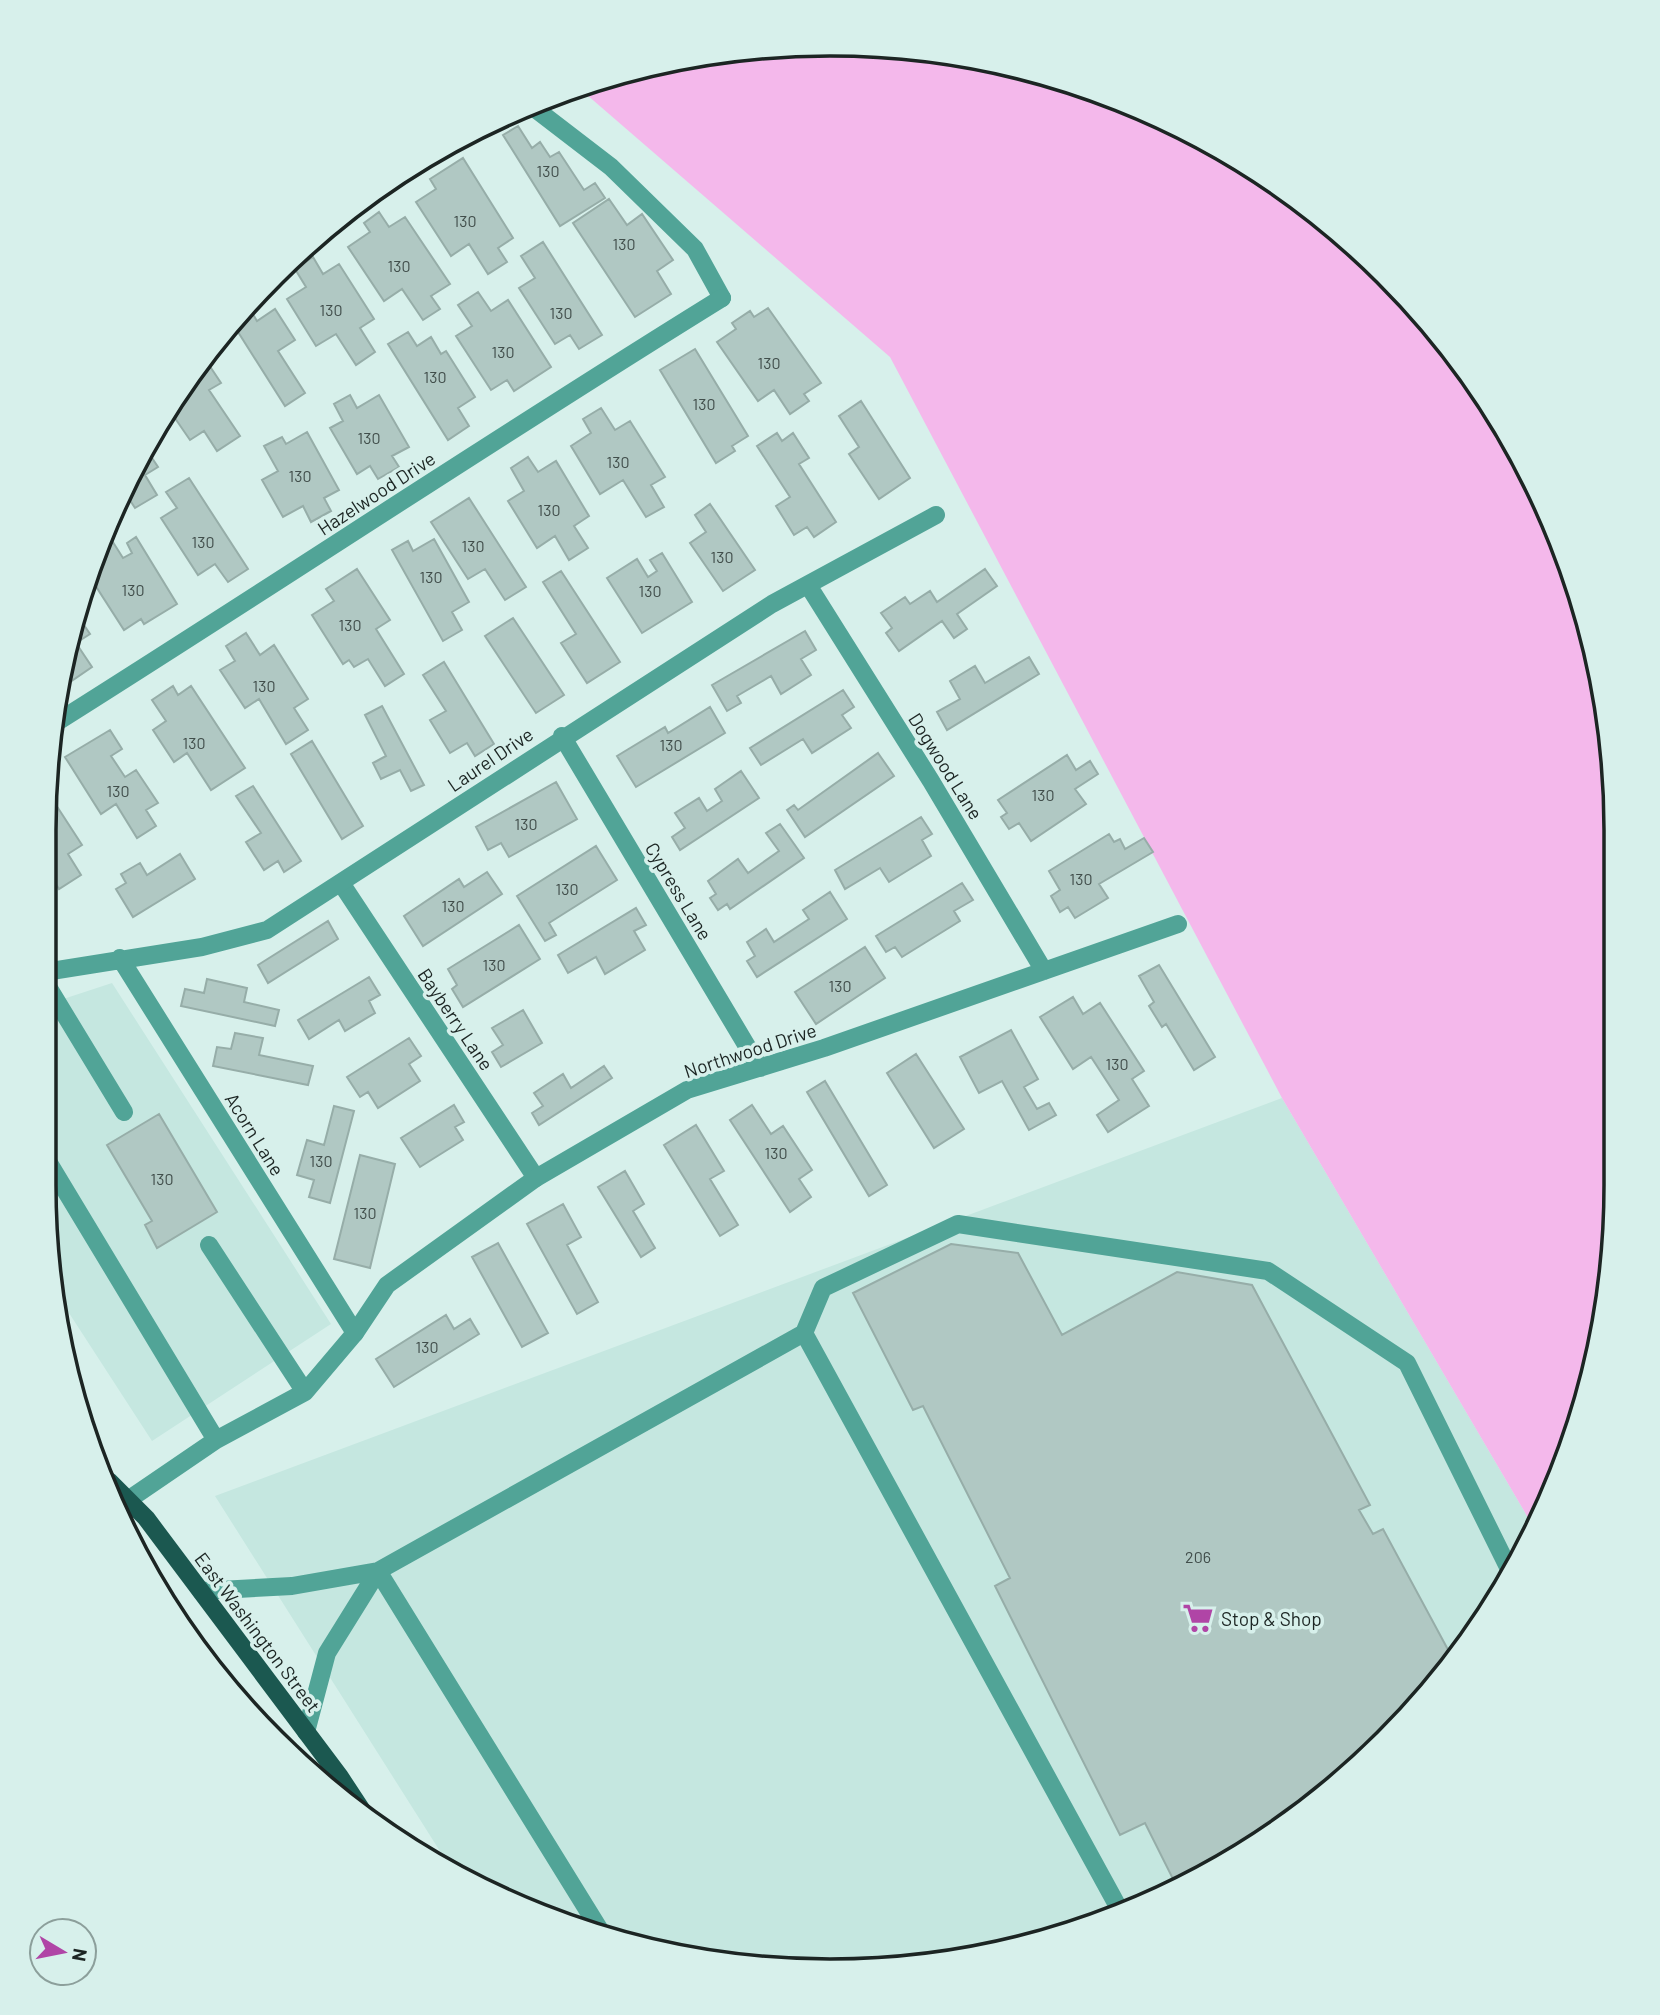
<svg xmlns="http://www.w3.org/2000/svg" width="1660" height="2015" viewBox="0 0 1660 2015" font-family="Barlow,sans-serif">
<rect width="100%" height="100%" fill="#d7f0eb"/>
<path fill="#c5e7e0" d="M 112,983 L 331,1324 L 152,1441 L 58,1296 L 44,1185 L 45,1005 Z
M 1282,1098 L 1534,1528 L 1511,1578 L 1421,1704 L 1267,1839 L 1131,1911 L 983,1956 L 778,1970 L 578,1930 L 450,1867 L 215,1496 Z"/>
<path fill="#f4b8eb" d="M 830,44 L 983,59 L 1130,103 L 1266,176 L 1386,274 L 1484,393 L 1556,529 L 1601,676 L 1616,830 L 1615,1237 L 1575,1437 L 1534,1528 L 1282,1098 L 890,357 L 579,88 L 676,59 Z"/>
<path fill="#b0c8c3" stroke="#96ada8" stroke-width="2" d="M 518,126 L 532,148 L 540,142 L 550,157 L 559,152 L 584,190 L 595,183 L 605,198 L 560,226 L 503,135 Z
M 463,158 L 513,238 L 498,248 L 507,262 L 488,274 L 469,244 L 451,256 L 416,202 L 436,189 L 430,179 Z
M 609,199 L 627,225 L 642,214 L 673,260 L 657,271 L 671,294 L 635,317 L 573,223 Z
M 379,212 L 389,227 L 405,217 L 450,284 L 431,296 L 440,309 L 423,320 L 402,289 L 384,301 L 348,247 L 370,232 L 364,223 Z
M 543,242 L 602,335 L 579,349 L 570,335 L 555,344 L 519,288 L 535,278 L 521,256 Z
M 313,257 L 323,274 L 339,264 L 374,319 L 360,328 L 375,352 L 356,365 L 336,334 L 316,346 L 287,299 L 306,287 L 295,269 Z
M 478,292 L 491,311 L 508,300 L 551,367 L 514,391 L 507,380 L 491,390 L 456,336 L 472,326 L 458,305 Z
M 248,306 L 257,321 L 275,309 L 295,340 L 278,351 L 305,393 L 285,406 L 233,324 Z
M 768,308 L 821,383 L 804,394 L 809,401 L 790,414 L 774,390 L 758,401 L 717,342 L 736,329 L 732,323 L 750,311 L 754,317 Z
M 408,332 L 417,346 L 431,337 L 441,354 L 446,351 L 475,397 L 458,408 L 469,426 L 448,440 L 388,344 Z
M 695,349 L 748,436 L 732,446 L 735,451 L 716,463 L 660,370 Z
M 207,362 L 221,383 L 209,390 L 240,436 L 217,451 L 204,431 L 190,440 L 168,408 L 196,369 Z
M 350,395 L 357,408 L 379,395 L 409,447 L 392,456 L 399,467 L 378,479 L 370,466 L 357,474 L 330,428 L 343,421 L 334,404 Z
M 861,401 L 910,478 L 879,499 L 849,454 L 859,447 L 839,416 Z
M 601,408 L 615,430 L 630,421 L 665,477 L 651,485 L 664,507 L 646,517 L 623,480 L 600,494 L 571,446 L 591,433 L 583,419 Z
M 307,432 L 339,490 L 324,498 L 331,511 L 311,522 L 303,506 L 283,517 L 262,480 L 278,471 L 264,446 L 282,437 L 286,444 Z
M 777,433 L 782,441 L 793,433 L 809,458 L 799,464 L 836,522 L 814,537 L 807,527 L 794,535 L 776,506 L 790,497 L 757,446 Z
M 146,449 L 158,467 L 145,475 L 157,495 L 135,508 L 124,491 Z
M 528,457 L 538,472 L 556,461 L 589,516 L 574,526 L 588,548 L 569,560 L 555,536 L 537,548 L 508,501 L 524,491 L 511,468 Z
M 189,478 L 248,569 L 228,582 L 215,564 L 198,575 L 161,518 L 177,508 L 166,492 Z
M 469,498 L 526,587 L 505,600 L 485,569 L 468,579 L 431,522 Z
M 710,504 L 755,570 L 723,591 L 690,543 L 706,532 L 695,515 Z
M 104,528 L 123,558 L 132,553 L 127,543 L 136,537 L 177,604 L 144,624 L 141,619 L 124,630 L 88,574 L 91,565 L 98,561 L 95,556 Z
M 434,539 L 469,602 L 452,612 L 462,630 L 443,641 L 392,550 L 408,541 L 413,551 Z
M 662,553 L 692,602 L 642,633 L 607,578 L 637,559 L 648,577 L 657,571 L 650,560 Z
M 357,569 L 390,620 L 376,629 L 404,674 L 385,686 L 368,659 L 354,667 L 349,660 L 343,664 L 312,615 L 334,601 L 326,589 Z
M 985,569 L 997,586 L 957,614 L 967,629 L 954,638 L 942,621 L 899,651 L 886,633 L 892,628 L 881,613 L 905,597 L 910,604 L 930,591 L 937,602 Z
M 561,571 L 620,662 L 587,683 L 561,643 L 576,634 L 543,582 Z
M 75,612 L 90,634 L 76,643 L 92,667 L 70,682 L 63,672 Z
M 513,618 L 564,695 L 536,713 L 485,636 Z
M 805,631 L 816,650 L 801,659 L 811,675 L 781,694 L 771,676 L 737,696 L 741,703 L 727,711 L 712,685 Z
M 246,633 L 260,655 L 274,645 L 308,699 L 294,708 L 308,730 L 286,744 L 259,699 L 245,708 L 220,670 L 235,661 L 226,646 Z
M 1029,657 L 1039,674 L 947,730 L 937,712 L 960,699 L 950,681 L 975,666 L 985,683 Z
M 444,662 L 494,744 L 475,756 L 467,743 L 450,753 L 430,720 L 446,711 L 423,675 Z
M 173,686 L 178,695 L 191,686 L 245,768 L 211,790 L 187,753 L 174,762 L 153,730 L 166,721 L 152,700 Z
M 843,690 L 854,707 L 842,715 L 851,728 L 812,753 L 803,739 L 761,765 L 750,748 Z
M 382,706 L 424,785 L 411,791 L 400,770 L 381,779 L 373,763 L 386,756 L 365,715 Z
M 710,707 L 725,733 L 636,787 L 617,756 L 665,727 L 668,733 Z
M 110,730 L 122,749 L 111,756 L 125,777 L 136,770 L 158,803 L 146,810 L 156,826 L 137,838 L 116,804 L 101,814 L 65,757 Z
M 312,741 L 363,826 L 342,839 L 291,754 Z
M 878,753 L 894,776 L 805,837 L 787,810 L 794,805 L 798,810 Z
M 1067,755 L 1076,770 L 1090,761 L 1098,774 L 1075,789 L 1086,804 L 1031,841 L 1019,823 L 1009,829 L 1001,817 L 1007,813 L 998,800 Z
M 741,771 L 759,798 L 680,850 L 672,837 L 685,828 L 675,813 L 699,798 L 707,811 L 722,801 L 715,789 Z
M 556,782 L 577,819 L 509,857 L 501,843 L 488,850 L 476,827 Z
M 253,786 L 301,861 L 284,872 L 278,861 L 264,870 L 246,842 L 261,833 L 236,796 Z
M 45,788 L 82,845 L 68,854 L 81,875 L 59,889 L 45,867 Z
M 921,817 L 932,834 L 922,840 L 931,856 L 889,882 L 880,868 L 845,889 L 835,870 Z
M 780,824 L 804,858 L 730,909 L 727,904 L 718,910 L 710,898 L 716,894 L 708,881 L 738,859 L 748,873 L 779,851 L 766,833 Z
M 1109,834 L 1114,842 L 1120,839 L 1125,849 L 1144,838 L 1153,852 L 1099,884 L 1108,898 L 1075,918 L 1068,907 L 1060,912 L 1051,896 L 1060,890 L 1049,871 Z
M 596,846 L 617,880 L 549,923 L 556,935 L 545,941 L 517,896 Z
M 180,854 L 195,879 L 133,917 L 116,889 L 126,883 L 121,874 L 140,863 L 147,875 Z
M 487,872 L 502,894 L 423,946 L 404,916 L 459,879 L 464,887 Z
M 962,883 L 973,900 L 954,911 L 960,921 L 902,957 L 895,947 L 886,952 L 876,936 Z
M 830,892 L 847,919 L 757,977 L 747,961 L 755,956 L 747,942 L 766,929 L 774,942 L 809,919 L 803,910 Z
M 636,908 L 646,925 L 634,931 L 645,950 L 605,974 L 596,957 L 568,973 L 558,955 Z
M 328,921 L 338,939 L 268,983 L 258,965 Z
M 519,925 L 540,959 L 463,1007 L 452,989 L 457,985 L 448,969 Z
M 865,947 L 885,978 L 816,1024 L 795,992 Z
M 1159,965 L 1215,1057 L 1194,1070 L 1166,1024 L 1162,1027 L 1149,1006 L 1154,1002 L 1139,976 Z
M 369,977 L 380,995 L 369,1001 L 375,1013 L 345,1031 L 339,1020 L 309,1039 L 298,1020 Z
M 207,979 L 247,988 L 244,1002 L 279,1010 L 275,1026 L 181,1006 L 185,989 L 204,993 Z
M 1073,997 L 1083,1014 L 1100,1003 L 1144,1071 L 1132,1079 L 1149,1106 L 1108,1132 L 1097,1115 L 1119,1100 L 1091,1057 L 1073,1069 L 1040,1017 Z
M 523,1010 L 542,1043 L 501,1067 L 492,1052 L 503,1045 L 492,1028 Z
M 1011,1030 L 1038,1079 L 1024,1087 L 1037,1109 L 1049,1103 L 1056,1115 L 1029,1130 L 1002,1081 L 979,1093 L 960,1057 Z
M 235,1033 L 263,1038 L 259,1055 L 313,1066 L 308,1085 L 213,1066 L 217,1047 L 231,1049 Z
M 409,1038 L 421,1056 L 409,1064 L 420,1081 L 378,1108 L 368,1092 L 360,1097 L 347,1077 Z
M 916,1054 L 964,1129 L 934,1148 L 887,1073 Z
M 604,1066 L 612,1078 L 539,1125 L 532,1113 L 543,1106 L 534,1093 L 563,1074 L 571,1088 Z
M 825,1081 L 887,1185 L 869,1196 L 807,1092 Z
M 454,1105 L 464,1122 L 455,1127 L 463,1140 L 420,1167 L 401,1138 Z
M 752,1105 L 771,1134 L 783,1126 L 812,1170 L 799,1179 L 811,1197 L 790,1212 L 730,1120 Z
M 334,1106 L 354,1111 L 330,1203 L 309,1197 L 314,1180 L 297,1175 L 307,1140 L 324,1145 Z
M 159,1114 L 217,1212 L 157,1248 L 145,1225 L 152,1221 L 107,1145 Z
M 696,1125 L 724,1171 L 710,1179 L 738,1225 L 720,1236 L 664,1145 Z
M 360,1155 L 395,1164 L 370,1268 L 334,1259 Z
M 625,1171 L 644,1204 L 633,1211 L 655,1248 L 641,1257 L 598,1187 Z
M 563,1204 L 581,1237 L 567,1245 L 598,1302 L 577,1314 L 527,1224 Z
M 498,1243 L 548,1333 L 522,1347 L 472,1257 Z
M 951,1244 L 1018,1253 L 1062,1335 L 1177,1272 L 1252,1285 L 1370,1505 L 1359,1510 L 1373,1534 L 1383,1529 L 1453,1659 L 1421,1704 L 1267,1839 L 1177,1887 L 1145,1823 L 1120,1835 L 995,1586 L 1010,1578 L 923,1406 L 913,1410 L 853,1293 Z
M 446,1315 L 454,1329 L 470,1319 L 479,1334 L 394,1387 L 376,1359 Z"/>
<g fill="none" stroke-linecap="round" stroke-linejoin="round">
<path stroke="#51a497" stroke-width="18" d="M 529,104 L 611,167 L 695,249 L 722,298
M 341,883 L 536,1178
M 45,982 L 124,1112
M 44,1155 L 216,1440
M 209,1245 L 305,1392
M 804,1333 L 1122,1914
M 128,1500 L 216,1440 L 305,1392 L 355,1333
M 378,1571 L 603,1935
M 201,1591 L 292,1586 L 378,1571 L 804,1333 L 823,1288 L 958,1224 L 1268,1271 L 1407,1363 L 1512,1575
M 306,1732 L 327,1653 L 378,1571"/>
<path stroke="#51a497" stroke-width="18" d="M 386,182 L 424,160
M 808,585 L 931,781 L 1044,971
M 54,724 C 278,583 497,437 722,298
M 562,736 L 760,1068
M 120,958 L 355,1333 L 387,1285 L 536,1178 L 687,1090 L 824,1048 L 1178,924
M 45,972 L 202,947 L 267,930 L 772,604 L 936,515"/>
<path stroke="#1b5850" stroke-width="18" d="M 109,1481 L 146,1518 L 340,1777 L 365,1815"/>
</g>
<defs>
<g id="supermarket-bare" transform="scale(2.415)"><path d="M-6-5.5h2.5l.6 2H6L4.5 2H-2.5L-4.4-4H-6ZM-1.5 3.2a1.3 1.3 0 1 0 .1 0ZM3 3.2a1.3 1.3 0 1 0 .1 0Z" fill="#b045a6" stroke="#d7f0eb" stroke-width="2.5" paint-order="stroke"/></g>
</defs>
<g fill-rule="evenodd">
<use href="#supermarket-bare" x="1198" y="1618"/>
</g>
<g text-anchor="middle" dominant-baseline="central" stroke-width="7" stroke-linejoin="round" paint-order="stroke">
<g font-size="16" fill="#414e4b">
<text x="548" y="170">130</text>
<text x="465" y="220">130</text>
<text x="624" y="243">130</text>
<text x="399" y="265">130</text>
<text x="331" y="309">130</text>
<text x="561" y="312">130</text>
<text x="503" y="351">130</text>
<text x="769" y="362">130</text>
<text x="435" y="376">130</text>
<text x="704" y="403">130</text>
<text x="369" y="437">130</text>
<text x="618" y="461">130</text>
<text x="300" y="475">130</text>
<text x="549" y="509">130</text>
<text x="203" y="541">130</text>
<text x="473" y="545">130</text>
<text x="722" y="556">130</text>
<text x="431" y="576">130</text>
<text x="133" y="589">130</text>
<text x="650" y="590">130</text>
<text x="350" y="624">130</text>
<text x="264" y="685">130</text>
<text x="194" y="742">130</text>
<text x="671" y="744">130</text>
<text x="118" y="790">130</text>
<text x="1043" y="794">130</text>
<text x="526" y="823">130</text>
<text x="1081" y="878">130</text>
<text x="567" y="888">130</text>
<text x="453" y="905">130</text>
<text x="494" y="964">130</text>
<text x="840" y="985">130</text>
<text x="1117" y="1063">130</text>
<text x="776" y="1152">130</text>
<text x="321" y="1160">130</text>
<text x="162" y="1178">130</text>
<text x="365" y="1212">130</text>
<text x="427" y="1346">130</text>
<text x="1198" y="1556">206</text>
</g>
<g font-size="19" fill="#1c2523" stroke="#d7f0eb">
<text transform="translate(376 493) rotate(-33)">Hazelwood Drive</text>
<text transform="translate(490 759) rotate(-34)">Laurel Drive</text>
<text transform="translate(946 766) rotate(58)">Dogwood Lane</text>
<text transform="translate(679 891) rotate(59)">Cypress Lane</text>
<text transform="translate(456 1019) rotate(56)">Bayberry Lane</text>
<text transform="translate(750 1050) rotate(-18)">Northwood Drive</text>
<text transform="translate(255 1134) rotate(58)">Acorn Lane</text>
<text transform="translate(258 1632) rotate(53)">East Washington Street</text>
</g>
<g font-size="19" fill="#1c2523" stroke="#d7f0eb" text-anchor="start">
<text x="1221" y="1618">Stop &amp; Shop</text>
</g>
</g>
<path d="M0 0H1660V2015H0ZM830 56H830A774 774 0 0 1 1604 830V1185A774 774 0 0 1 830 1959H830A774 774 0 0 1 56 1185V830A774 774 0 0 1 830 56Z" fill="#d7f0eb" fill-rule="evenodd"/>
<path fill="none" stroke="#1c2523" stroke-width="3.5" d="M830 56H830A774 774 0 0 1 1604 830V1185A774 774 0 0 1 830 1959H830A774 774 0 0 1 56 1185V830A774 774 0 0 1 830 56Z"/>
<g transform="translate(63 1952) rotate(100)"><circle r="33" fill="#d7f0eb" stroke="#8c9f9b" stroke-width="2"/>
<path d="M0-5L12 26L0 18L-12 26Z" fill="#b045a6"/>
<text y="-10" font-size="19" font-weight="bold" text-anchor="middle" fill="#1c2523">N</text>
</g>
</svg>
